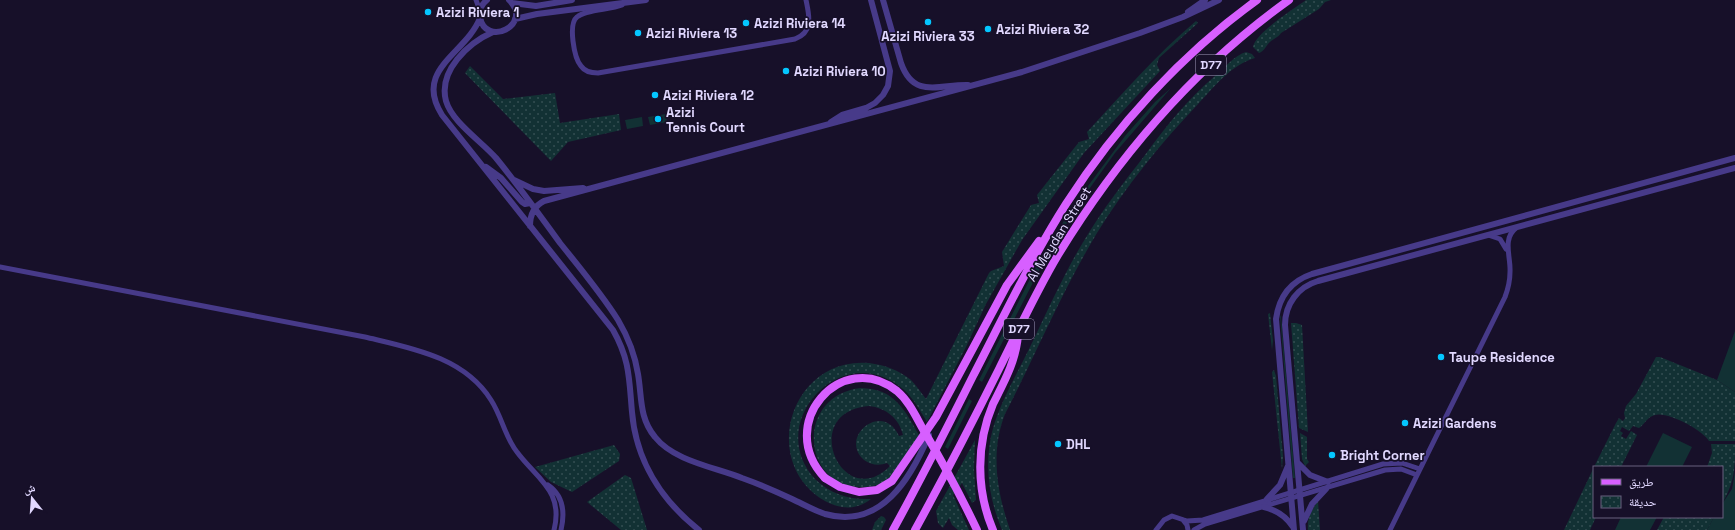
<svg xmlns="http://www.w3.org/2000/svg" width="1735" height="530" viewBox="0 0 1735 530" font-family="'Space Grotesk','Noto Naskh Arabic',sans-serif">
<defs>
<pattern id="park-dots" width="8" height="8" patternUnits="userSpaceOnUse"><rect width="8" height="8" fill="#123134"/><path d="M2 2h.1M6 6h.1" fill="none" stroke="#344e52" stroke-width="1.8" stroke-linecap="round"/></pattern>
</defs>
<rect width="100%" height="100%" fill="#171029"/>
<path fill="#123134" d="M 1171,88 L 1115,153 L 1077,206 L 1044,261 L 982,382 L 979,380 L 1036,267 L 1071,209 L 1125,136 L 1155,102 Z
M 666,114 L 667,122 L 650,125 L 648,117 Z
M 642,117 L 643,126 L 627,129 L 625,120 Z
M 1280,315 L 1281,317 L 1295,478 L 1293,478 Z
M 1735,331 L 1735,392 L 1717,380 Z
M 969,399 L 972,401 L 948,449 L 945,447 Z
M 1663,433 L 1692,447 L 1682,467 L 1646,467 Z
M 1735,472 L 1735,530 L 1707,530 L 1714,517 L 1722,517 L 1722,504 L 1732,489 Z
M 1621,517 L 1657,517 L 1650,530 L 1615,530 Z"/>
<path fill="url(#park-dots)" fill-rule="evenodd" d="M 1306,0 L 1331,0 L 1325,2 L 1319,9 L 1281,33 C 1278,38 1272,39 1268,44 C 1265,48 1264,51 1259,53 L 1253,47 C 1256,32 1294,9 1306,0 Z
M 1196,21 L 1198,23 L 1159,58 L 1157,65 L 1160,71 L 1084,153 L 1022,240 L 986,304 L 966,347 L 927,422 C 919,409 912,395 899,386 C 840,341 764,423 815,479 C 830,494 850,500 871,499 C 857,510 841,510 825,501 C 758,462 791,356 869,363 C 884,365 899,370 911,380 C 917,386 921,393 926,399 L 989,273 L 991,271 L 1004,266 L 1002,252 L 1031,205 L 1039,203 L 1037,195 L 1079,142 L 1089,139 L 1087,132 C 1122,94 1156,55 1196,21 Z
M 1246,52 L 1252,54 L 1255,58 C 1231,65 1216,85 1199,103 C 1161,143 1126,186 1097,233 C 1062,291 1036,354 1005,414 C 990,452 997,492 1010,530 L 1002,530 C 989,499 984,466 992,432 C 1000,402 1017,374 1030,347 C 1048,310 1064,273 1085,239 C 1103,209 1124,182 1145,155 C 1166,126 1188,99 1215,76 C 1224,68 1235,55 1246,52 Z
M 470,66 L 503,99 L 555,93 L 560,123 L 619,114 L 621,130 L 568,142 L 551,161 L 465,73 Z
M 1270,313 L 1273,341 L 1272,350 L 1268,314 Z
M 1291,323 L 1296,323 L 1302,325 L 1308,432 L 1299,428 Z
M 1656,357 L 1660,357 L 1717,380 L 1735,392 L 1735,441 L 1709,441 C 1703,430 1667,411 1655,415 C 1647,417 1645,424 1639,428 L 1633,426 L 1629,431 L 1622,427 L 1620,431 L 1623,433 L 1621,436 L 1626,439 L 1631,431 L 1637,435 L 1621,467 L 1594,467 L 1616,423 L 1619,418 L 1623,421 L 1625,418 L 1624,413 L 1626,406 L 1636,394 Z
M 1274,370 L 1276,376 L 1283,456 L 1282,469 L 1272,372 Z
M 861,388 C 895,389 904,409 919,435 C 913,445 900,469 893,477 C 886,483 874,487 865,487 C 801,491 794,395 861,388 ZM 869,406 C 886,408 899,418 903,435 L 899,436 C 883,400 838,437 864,460 C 871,465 879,466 887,463 L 890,466 C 843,514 797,412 869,406 Z
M 1300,433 L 1307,437 L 1307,459 L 1309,462 L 1305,466 L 1302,459 Z
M 975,440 L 974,469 L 976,500 L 972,503 L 962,483 L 953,495 L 969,530 L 958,530 L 952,525 L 949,518 L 943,528 L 938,523 L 936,511 Z
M 1711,444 L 1735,444 C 1735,470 1735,481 1722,504 L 1722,467 L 1707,467 L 1712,453 Z
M 614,445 L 620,454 L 619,461 L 572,492 L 551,482 L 535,467 Z
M 1594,467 L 1594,517 L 1596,517 L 1590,530 L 1564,530 Z
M 625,475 L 631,478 L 647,530 L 621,530 L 587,502 Z
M 1318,501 L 1320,530 L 1308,530 C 1307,518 1311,511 1318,501 Z
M 881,516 L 884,517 L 886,520 L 881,530 L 872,530 L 875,522 Z
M 1664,517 L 1714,517 L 1707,530 L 1657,530 Z"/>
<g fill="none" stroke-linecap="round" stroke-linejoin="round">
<path stroke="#473a89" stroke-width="5" d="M 476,0 L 480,11
M 622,5 C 610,10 586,9 577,17 C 568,24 574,58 581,66 C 585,72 591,73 598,73 L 795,39 C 814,32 809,15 806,0
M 1488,235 L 1500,239 L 1506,249
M 0,267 L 365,337 C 411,348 464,357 491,400 C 502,417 505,437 517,452 C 537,479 564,491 554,530
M 548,485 C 564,496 565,513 561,530
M 1183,520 L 1187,525 L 1188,530
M 1156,530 L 1164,520 L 1172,516 L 1187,521 L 1203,520 L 1383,464 L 1402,463 L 1420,469
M 1194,530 L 1205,524 L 1385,470 L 1401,469 L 1417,475
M 1390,530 L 1505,297 C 1508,289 1510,281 1510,272 C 1511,257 1502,239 1516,228"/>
<path stroke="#473a89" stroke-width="6" d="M 487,0 C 482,4 479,10 480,17 C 485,48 534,25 509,0
M 883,0 L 901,63 C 914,100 940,84 968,85
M 512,3 L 536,6 L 572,0
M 1188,12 L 1205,0
M 480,18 C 466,54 413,69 442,115 L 613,330 C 630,360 629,379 632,412 C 636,460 661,500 699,530
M 515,19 L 537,14 L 646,0
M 493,32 C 468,43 438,71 446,101 C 452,122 481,141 496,158 C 518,185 539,214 560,243 C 580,268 601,293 618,320 C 628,337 635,355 638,374 C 642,397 639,418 655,437 C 674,461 714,467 742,478 C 759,484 775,491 792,499 C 803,504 813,510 825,514 C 881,530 911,478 929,435
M 831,122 L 842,115 L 866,108 L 875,103 L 883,95 L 888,86 L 890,71 L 871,0
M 486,167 L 501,178 L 522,202 L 525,204 L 530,203
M 514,180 L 533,189 L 544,191 L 583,188
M 530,226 C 530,215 534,206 544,201 L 1022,72 L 1140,33 L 1183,17 L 1219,0
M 1298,463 L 1310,475 L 1328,482
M 1267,499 L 1280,485 L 1288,466
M 1264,507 C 1276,510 1286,516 1293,527
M 1304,521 L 1312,504 L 1326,489
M 1294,530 L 1276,319 C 1279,297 1291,281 1312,274 L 1735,158
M 1303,530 L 1285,325 C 1285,304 1298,287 1318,281 L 1735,168"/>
<path stroke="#d75fff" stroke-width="8" d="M 825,478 L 840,487 L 859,492 L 877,490 L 892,481 L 936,417 L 1007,285 L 1039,241
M 893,530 C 921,479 947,428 973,376 C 1003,318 1031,259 1066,204 C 1116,126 1182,54 1257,0
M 915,530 C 944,477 972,423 999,369 C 1018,331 1036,292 1058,255 C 1118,157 1195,67 1289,0
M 993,530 C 976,490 976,444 993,404 C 1004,382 1016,361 1018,335"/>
<path stroke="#d75fff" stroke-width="8" d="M 825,478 C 774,425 841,347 897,391 C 909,401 916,417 924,431 C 943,463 961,496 977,530"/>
</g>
<g fill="#04c7ff" stroke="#171029" stroke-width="1.5">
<circle cx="428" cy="12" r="4"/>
<circle cx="928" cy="22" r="4"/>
<circle cx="746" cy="23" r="4"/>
<circle cx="988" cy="29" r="4"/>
<circle cx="638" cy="33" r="4"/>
<circle cx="786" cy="71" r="4"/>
<circle cx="655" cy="95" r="4"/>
<circle cx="658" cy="119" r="4"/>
<circle cx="1441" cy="357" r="4"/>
<circle cx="1405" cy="423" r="4"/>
<circle cx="1058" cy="444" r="4"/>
<circle cx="1332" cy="455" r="4"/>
</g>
<g text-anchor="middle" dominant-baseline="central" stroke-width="3.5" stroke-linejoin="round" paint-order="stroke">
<g fill="#171029" stroke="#a49cbf" stroke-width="1">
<rect x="1196" y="55" width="30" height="20" rx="3"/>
<rect x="1004" y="319" width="30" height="20" rx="3"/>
</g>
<g font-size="12" font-weight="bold" fill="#e1d8ff">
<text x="1211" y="65">D77</text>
<text x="1019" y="329">D77</text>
</g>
<g font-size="13" font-weight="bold" fill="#e1d8ff" stroke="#171029" text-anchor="start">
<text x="436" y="12">Azizi Riviera 1</text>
<text x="754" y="23">Azizi Riviera 14</text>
<text x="996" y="29">Azizi Riviera 32</text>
<text x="646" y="33">Azizi Riviera 13</text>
<text x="928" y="36" text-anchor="middle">Azizi Riviera 33</text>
<text x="794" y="71">Azizi Riviera 10</text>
<text x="663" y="95">Azizi Riviera 12</text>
<text x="666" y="112">Azizi<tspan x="666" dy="15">Tennis Court</tspan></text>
<text x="1449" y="357">Taupe Residence</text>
<text x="1413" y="423">Azizi Gardens</text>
<text x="1066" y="444">DHL</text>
<text x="1340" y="455">Bright Corner</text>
</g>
<g font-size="13" fill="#e1d8ff" stroke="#171029">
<text transform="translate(1059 234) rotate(-58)">Al Meydan Street</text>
</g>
</g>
<rect x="1593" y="466" width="130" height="52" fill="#171029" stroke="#68607f"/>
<rect x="1601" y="479" width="20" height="6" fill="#d75fff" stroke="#68607f"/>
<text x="1629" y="486" font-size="12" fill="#e1d8ff">طريق</text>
<rect x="1601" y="496" width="20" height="12" fill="url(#park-dots)" stroke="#68607f"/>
<text x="1629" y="506" font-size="12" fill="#e1d8ff">حديقة</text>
<g transform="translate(32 498) rotate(343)" stroke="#171029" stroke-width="3" paint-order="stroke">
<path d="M0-3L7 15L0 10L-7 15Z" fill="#e1d8ff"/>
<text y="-6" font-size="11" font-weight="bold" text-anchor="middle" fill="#e1d8ff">ش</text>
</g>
</svg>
